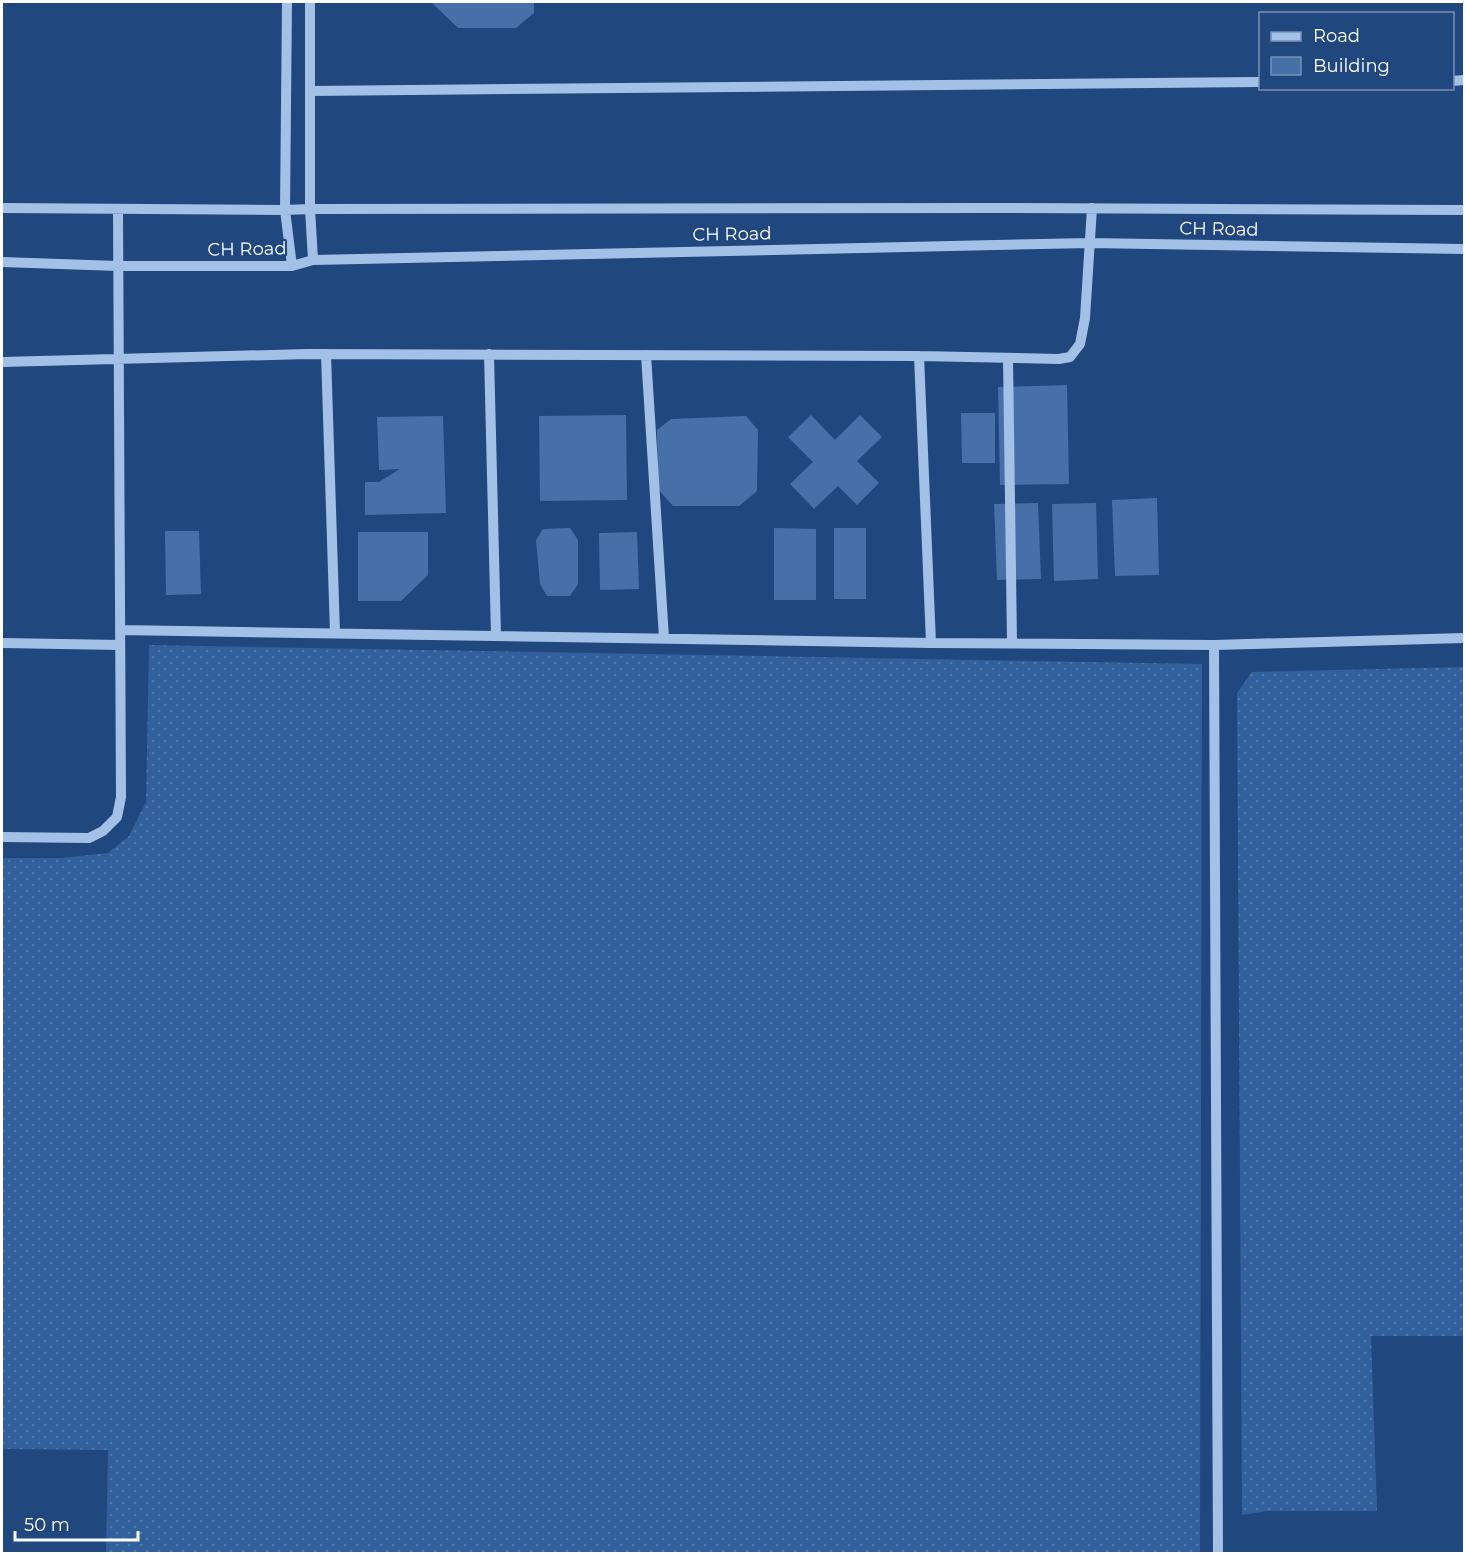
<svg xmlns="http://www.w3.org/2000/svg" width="1466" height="1555" viewBox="0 0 1466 1555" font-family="Montserrat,sans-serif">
<defs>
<pattern id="grass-dots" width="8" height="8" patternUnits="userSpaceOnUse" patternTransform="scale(1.5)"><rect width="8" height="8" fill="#32609c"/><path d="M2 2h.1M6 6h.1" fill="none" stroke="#5178ab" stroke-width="1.8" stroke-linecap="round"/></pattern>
</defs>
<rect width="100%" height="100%" fill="#20477e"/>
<path fill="url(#grass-dots)" d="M 149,645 L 1202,664 L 1200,1553 L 106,1553 L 108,1450 L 2,1449 L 2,858 L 61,858 L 108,853 L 129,836 L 146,802 Z
M 1464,667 L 1464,1336 L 1371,1336 L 1377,1511 L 1268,1511 L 1242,1515 L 1237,693 L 1252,672 Z"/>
<path fill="#4870a8" d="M 431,2 L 534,2 L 534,13 L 516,28 L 458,28 Z
M 1067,385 L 1069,484 L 1000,485 L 998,387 Z
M 961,413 L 995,413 L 995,463 L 962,463 Z
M 626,415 L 627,500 L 540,501 L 539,416 Z
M 811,415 L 835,440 L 860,415 L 882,437 L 857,461 L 879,483 L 857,505 L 838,486 L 814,509 L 790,484 L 813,462 L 788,437 Z
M 443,416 L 446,513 L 365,515 L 365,482 L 379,482 L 400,469 L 379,470 L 377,417 Z
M 746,416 L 758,430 L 757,491 L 739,506 L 673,506 L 658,489 L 657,430 L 671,419 Z
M 1157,498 L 1159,575 L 1115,576 L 1112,500 Z
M 1038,503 L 1041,579 L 997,580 L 994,504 Z
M 1096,503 L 1098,579 L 1054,581 L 1052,504 Z
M 570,528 L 578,540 L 578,584 L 570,596 L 547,596 L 540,584 L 536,540 L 543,529 Z
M 774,528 L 816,529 L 816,600 L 774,600 Z
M 834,528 L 866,528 L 866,599 L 834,599 Z
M 165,531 L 199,531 L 201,594 L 166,595 Z
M 358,532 L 428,532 L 428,575 L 401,601 L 358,601 Z
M 637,532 L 639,589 L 600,590 L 599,533 Z"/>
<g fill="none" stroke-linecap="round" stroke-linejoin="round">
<path stroke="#a3c1e7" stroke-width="10" d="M 287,2 L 285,210 L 292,266
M 310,2 L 310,209 L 313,260
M 1452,81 L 1464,80
M 310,91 L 1260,82
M 2,208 L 285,210 L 310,209 L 1002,208 L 1464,210
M 2,262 L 118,266 L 292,266 L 313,260 L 1090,243 L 1464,249
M 326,354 L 335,633
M 489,354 L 496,636
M 646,355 L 664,638
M 919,356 L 931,643
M 1008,358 L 1012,643
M 2,362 L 308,354 L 919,356 L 1059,359 L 1070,357 L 1080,344 L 1085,318 L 1092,208
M 120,630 L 931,643 L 1214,645
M 2,643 L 120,645
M 2,837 L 89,838 L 103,831 L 117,817 L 121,797 L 118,209
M 1218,1554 L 1214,645 L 1464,638"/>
</g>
<g text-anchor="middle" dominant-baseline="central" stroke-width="4.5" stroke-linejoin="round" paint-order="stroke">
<g font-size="18" fill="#fff" stroke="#20477e">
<text transform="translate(1219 229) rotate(1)">CH Road</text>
<text transform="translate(732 234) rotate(-1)">CH Road</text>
<text transform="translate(247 249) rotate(-1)">CH Road</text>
</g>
</g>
<rect width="1466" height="1555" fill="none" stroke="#ffffff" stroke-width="6"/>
<rect x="1259" y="12" width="195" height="78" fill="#20477e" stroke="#7991b2" stroke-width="1.5"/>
<rect x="1271" y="32" width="30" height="9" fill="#a3c1e7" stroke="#7991b2" stroke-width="1.5"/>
<text x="1313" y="42" font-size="18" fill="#ffffff">Road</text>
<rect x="1271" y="57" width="30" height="18" fill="#4870a8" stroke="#7991b2" stroke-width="1.5"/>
<text x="1313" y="72" font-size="18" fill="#ffffff">Building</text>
<path d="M15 1531v9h123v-9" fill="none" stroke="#ffffff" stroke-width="3"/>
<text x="24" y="1531" font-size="18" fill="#ffffff" stroke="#20477e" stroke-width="4.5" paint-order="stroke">50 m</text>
</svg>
